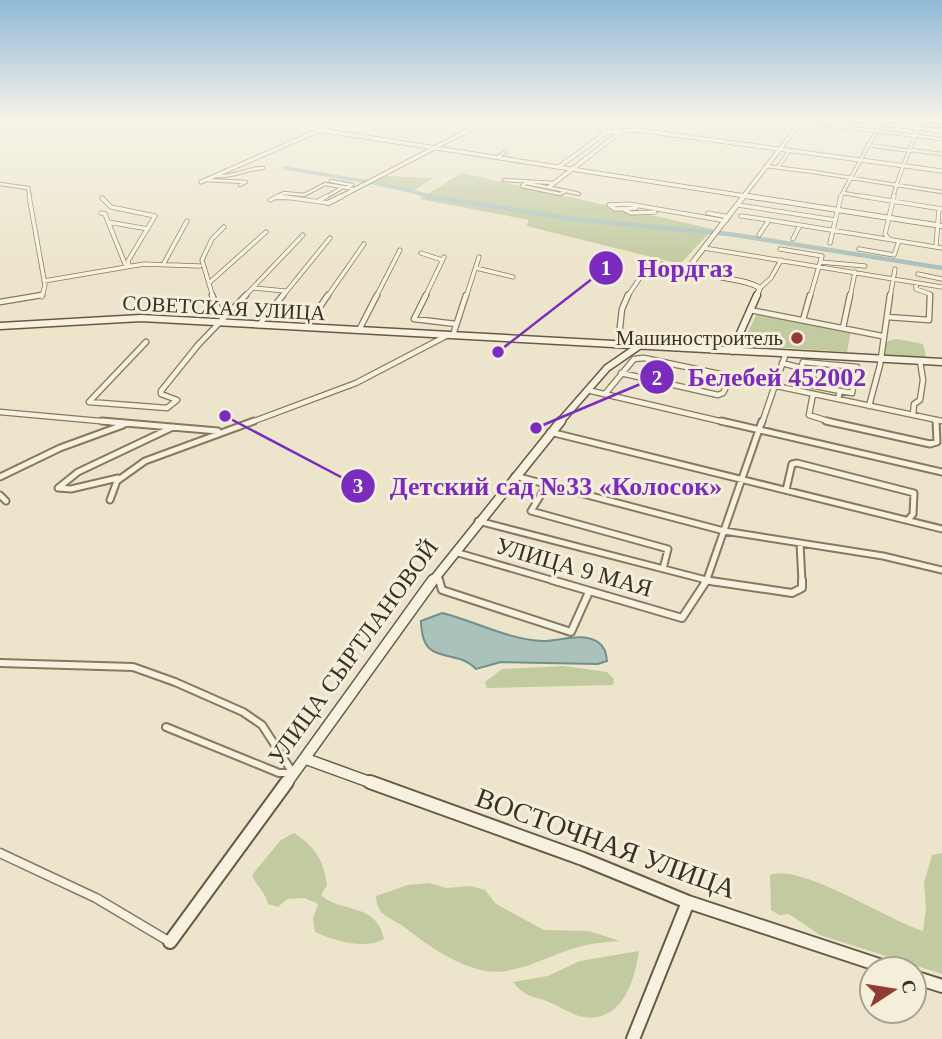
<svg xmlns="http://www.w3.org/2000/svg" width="942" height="1039" viewBox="0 0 942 1039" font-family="'Times New Roman',serif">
<rect width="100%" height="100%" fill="#ece5cb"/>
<path fill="#c2caa0" d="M 462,173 L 713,229 L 680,264 L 526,226 L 529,220 L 419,199 Z
M 386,176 L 433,178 L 411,192 L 376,186 L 376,181 Z
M 757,313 L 851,331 L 847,352 L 742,345 Z
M 897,339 L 923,344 L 926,356 L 923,358 L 885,357 L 883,342 Z
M 564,666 L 607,672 L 614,679 L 613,685 L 487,688 L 485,682 L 502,669 Z
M 294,833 C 315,847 324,860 327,885 L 321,895 C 339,913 377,902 384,939 C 364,950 335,941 315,932 L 313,919 L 318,904 L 305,898 L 287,899 L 278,907 L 268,904 C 265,891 256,886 252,875 L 281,840 Z
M 942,853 L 942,974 L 820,935 L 789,914 L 779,915 L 771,910 L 770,875 C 801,863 889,921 923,931 L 926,909 L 924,883 L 932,855 Z
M 429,883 L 446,888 L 471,886 L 485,890 L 496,904 L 544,930 L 589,931 L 620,941 C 607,942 594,943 582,946 C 550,954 511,980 477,969 C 450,961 427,945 407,929 C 392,917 377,918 376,896 L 408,885 Z
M 639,951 C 634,983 621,1026 579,1016 C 569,1013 559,1006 549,1002 C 531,995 526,998 513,982 L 548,976 L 580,961 Z"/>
<path fill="#abc1bc" stroke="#72908a" stroke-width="2" d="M 442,613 C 475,621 509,640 543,641 C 561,641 581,632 598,642 C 605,647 606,653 607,661 L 598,664 L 501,662 L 476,669 C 454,646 422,669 421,621 Z"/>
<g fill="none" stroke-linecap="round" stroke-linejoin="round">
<path stroke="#abc1bc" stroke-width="3.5" d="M 285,168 L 386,185 L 438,198"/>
<path stroke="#abc1bc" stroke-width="4.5" d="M 427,196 L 573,219 L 729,234 L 942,268"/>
<g stroke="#887860" stroke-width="4.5">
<path id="street-far5" d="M 801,122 L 942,139
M 922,124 L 942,126
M 867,145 L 911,151
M 911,150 L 942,154
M 498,157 L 505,152
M 766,166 L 805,171
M 778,167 L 790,150
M 807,171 L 942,192
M 215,176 C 238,177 243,169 263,168
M 205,180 L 246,182 L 240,185
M 504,180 L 555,183
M 331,181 L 352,185 L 346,188
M 526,183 L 566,191 L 560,194 L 522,186 Z
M 0,184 L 28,188 L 30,198
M 566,191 L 579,194
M 843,193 L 872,198
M 278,196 L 284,193 L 304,195 L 325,184 L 354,189
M 275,198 L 290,198
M 324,198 L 343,187
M 840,198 L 880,124
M 893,198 C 899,171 911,148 921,121"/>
</g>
<g stroke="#887860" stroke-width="5">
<path id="street-far4" d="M 29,196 L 45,285 L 42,297
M 861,196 L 942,209
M 102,198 L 111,207 L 155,216 L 128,261 L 129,266
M 270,200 L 278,196 L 328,203
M 318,201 L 327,196
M 609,205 L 629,204 L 726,221
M 609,205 L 615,209 L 636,208
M 738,205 L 835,220
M 623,209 L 631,213 L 655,212
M 101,213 L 105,214 L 125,264 L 129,266
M 708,213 L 729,217
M 741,216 L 769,220
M 108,222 L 148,229
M 759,235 L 769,220 L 942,248
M 793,239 L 800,225
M 889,239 L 885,234 L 894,196
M 830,243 L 841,196
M 936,246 L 939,209
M 704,248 L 942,287
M 780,249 L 822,256 L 810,297
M 859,249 L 894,255 L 899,241
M 421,253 L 442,260
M 821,262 L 865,266
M 164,263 L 187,221
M 476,268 L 513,277
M 918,274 L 942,279
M 44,281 L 144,264 L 200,266
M 209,283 L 266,232
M 916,283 L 916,289 L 930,294 L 930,297
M 253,288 L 285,291
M 760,288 L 771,278 L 781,260
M 213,297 L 202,260 L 212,239 L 224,227
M 244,297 L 303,235
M 282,297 L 330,238
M 327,297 L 364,244
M 376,297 L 400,250
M 425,297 L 444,257
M 466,297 L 479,257
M 627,297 L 648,266 L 662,264
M 850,297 L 855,272
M 890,297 L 895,269"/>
</g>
<g stroke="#887860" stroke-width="7">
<path id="street-far3" d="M 212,295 L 222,318
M 426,295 L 414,319 L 456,324
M 0,302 L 42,295
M 750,310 L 882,336
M 887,317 L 929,320 L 930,295
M 803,320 L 810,295
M 259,325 L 283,295
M 306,327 L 328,295
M 843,328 L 850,295
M 359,330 L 377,295
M 453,335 L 466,295
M 146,342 L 89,402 L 167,408 L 177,400 L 161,394 L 161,391 L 198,345 L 246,295
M 618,344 L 622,309 L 628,295
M 782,363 L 801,368 L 803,362 L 857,367 L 852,393 L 840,391 L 838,399
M 621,373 L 718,395 L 723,393 L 731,377
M 587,390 L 728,423
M 840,391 L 796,382 L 801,368 L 814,374 L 855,380
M 605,394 L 634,359 L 644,358 L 942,421
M 813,394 L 809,415 L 834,423
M 869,406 L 880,365 L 890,295
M 0,412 L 122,423
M 913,415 L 914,404 L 920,400 L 923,380 L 920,361
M 249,423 L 356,383 L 448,335
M 762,423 L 786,353"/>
</g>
<g stroke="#887860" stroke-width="9">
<path id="street-far2" d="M 102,421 L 218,431
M 721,421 L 942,472
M 826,421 L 930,444 L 937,442 L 936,421
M 550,432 L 942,529
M 515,476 L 724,531 L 883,556 L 942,570
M 0,477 L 60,448 L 123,425
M 118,478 L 71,489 L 58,488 L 78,472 L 173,427
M 547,485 L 531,511 L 668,549 L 663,569
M 786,490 L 792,464 L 797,463 L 914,493 L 913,514 L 908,520
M 0,495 L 6,501
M 110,500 L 117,481 L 145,461 L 254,421
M 478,521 L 714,582
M 800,543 L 802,582
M 455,552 L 558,582
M 438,576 L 440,582
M 706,582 L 762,421"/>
</g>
<g stroke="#887860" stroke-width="10">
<path id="street-far1" d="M 439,580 L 442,590 L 571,632 L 589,592
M 552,580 L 682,618 L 707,580
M 704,580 L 792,593 L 802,588 L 802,580
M 0,663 L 133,667 L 175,682 L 243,712 L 262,725 L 293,773
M 166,727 L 279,773 L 293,773"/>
</g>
<g stroke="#887860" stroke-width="11">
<path id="street" d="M 0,853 L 96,898 L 170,942"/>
</g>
<g stroke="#6b5a43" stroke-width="5">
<path id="secondary-far5" d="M 441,118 L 474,121 L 506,118
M 590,118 L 607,132
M 623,118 L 638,130
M 836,118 L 942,131
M 0,122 L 162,118
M 320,130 L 758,198
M 560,166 L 607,132 L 638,130 L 942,171
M 201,182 L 347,118
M 549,187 L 619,133
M 338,198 L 488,120
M 742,198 L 804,118"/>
</g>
<g stroke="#6b5a43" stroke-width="6">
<path id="secondary-far4" d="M 744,196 L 692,263 C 709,283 739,275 760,288 L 756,297
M 747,196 L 942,226
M 328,203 L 342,196"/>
</g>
<g stroke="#6b5a43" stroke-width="9">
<path id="secondary-far3" d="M 0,326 L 141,318 L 942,362
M 732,351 L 757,295
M 559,423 L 607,368 L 639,346"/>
</g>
<g stroke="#6b5a43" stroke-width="11">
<path id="secondary-far2" d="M 432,582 L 561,421"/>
</g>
<g stroke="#6b5a43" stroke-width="13">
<path id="secondary-far1" d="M 306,759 L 375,784
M 286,784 L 433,580"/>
</g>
<g stroke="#6b5a43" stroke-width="16">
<path id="secondary" d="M 370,782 L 583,859 L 688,902 L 891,969
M 170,942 L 287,782
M 914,977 L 942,986
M 633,1039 L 688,902"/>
</g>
<use href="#street-far5" stroke="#f7f2df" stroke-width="2.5"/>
<use href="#street-far4" stroke="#f7f2df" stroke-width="3.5"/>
<use href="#street-far3" stroke="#f7f2df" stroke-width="4.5"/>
<use href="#street-far2" stroke="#f7f2df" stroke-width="5"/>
<use href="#street-far1" stroke="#f7f2df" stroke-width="6"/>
<use href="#street" stroke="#f7f2df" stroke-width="8"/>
<use href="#secondary-far5" stroke="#f7f2df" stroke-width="3.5"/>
<use href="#secondary-far4" stroke="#f7f2df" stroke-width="4.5"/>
<use href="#secondary-far3" stroke="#f7f2df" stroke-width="6"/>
<use href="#secondary-far2" stroke="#f7f2df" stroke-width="8"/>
<use href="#secondary-far1" stroke="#f7f2df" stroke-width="10"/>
<use href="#secondary" stroke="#f7f2df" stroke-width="12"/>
</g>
<linearGradient id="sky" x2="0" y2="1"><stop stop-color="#8fb9d6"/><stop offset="0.45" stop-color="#f6f3e8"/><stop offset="1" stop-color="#f6f3e8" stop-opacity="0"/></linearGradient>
<rect width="942" height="264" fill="url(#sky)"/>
<circle fill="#933a34" stroke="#f4eedb" stroke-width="2.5" cx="797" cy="338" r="7"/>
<g text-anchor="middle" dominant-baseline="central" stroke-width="6" stroke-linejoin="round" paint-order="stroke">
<g font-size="21" fill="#3a3023" stroke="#f4eedb">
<text transform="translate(224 308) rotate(3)">СОВЕТСКАЯ УЛИЦА</text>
</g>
<g font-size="21" fill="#3a3023" stroke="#f4eedb" text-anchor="end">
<text x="783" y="338">Машиностроитель</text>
</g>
<g font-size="24" fill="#3a3023" stroke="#f4eedb">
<text transform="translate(574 567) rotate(16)">УЛИЦА 9 МАЯ</text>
<text transform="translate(353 652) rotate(-54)">УЛИЦА СЫРТЛАНОВОЙ</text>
</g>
<g font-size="28" fill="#3a3023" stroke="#f4eedb">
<text transform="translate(606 843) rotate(20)">ВОСТОЧНАЯ УЛИЦА</text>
</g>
</g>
<path fill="none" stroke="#7b2cbf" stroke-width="2.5" d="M498 352L606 268M536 428L657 377M225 416L358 486"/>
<g fill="#7b2cbf" stroke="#f4eedb" stroke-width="2.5">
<circle cx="498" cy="352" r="7"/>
<circle cx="536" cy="428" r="7"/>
<circle cx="225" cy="416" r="7"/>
<circle cx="606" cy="268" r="18"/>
<circle cx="657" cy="377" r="18"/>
<circle cx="358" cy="486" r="18"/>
</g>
<g font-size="21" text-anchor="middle" font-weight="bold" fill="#fff">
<text x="606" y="275">1</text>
<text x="657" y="385">2</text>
<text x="358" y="493">3</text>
</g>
<g font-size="26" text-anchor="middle" font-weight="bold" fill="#7b2cbf" stroke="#f4eedb" stroke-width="6" stroke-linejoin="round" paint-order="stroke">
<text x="685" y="277">Нордгаз</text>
<text x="777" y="386">Белебей 452002</text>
<text x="556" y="495">Детский сад №33 «Колосок»</text>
</g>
<g transform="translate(893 990) rotate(78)"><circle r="33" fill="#f4eedb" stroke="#aaa291" stroke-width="2"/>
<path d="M0-5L12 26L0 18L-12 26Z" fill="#933a34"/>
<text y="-10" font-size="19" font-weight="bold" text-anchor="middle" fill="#3a3023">С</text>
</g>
</svg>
